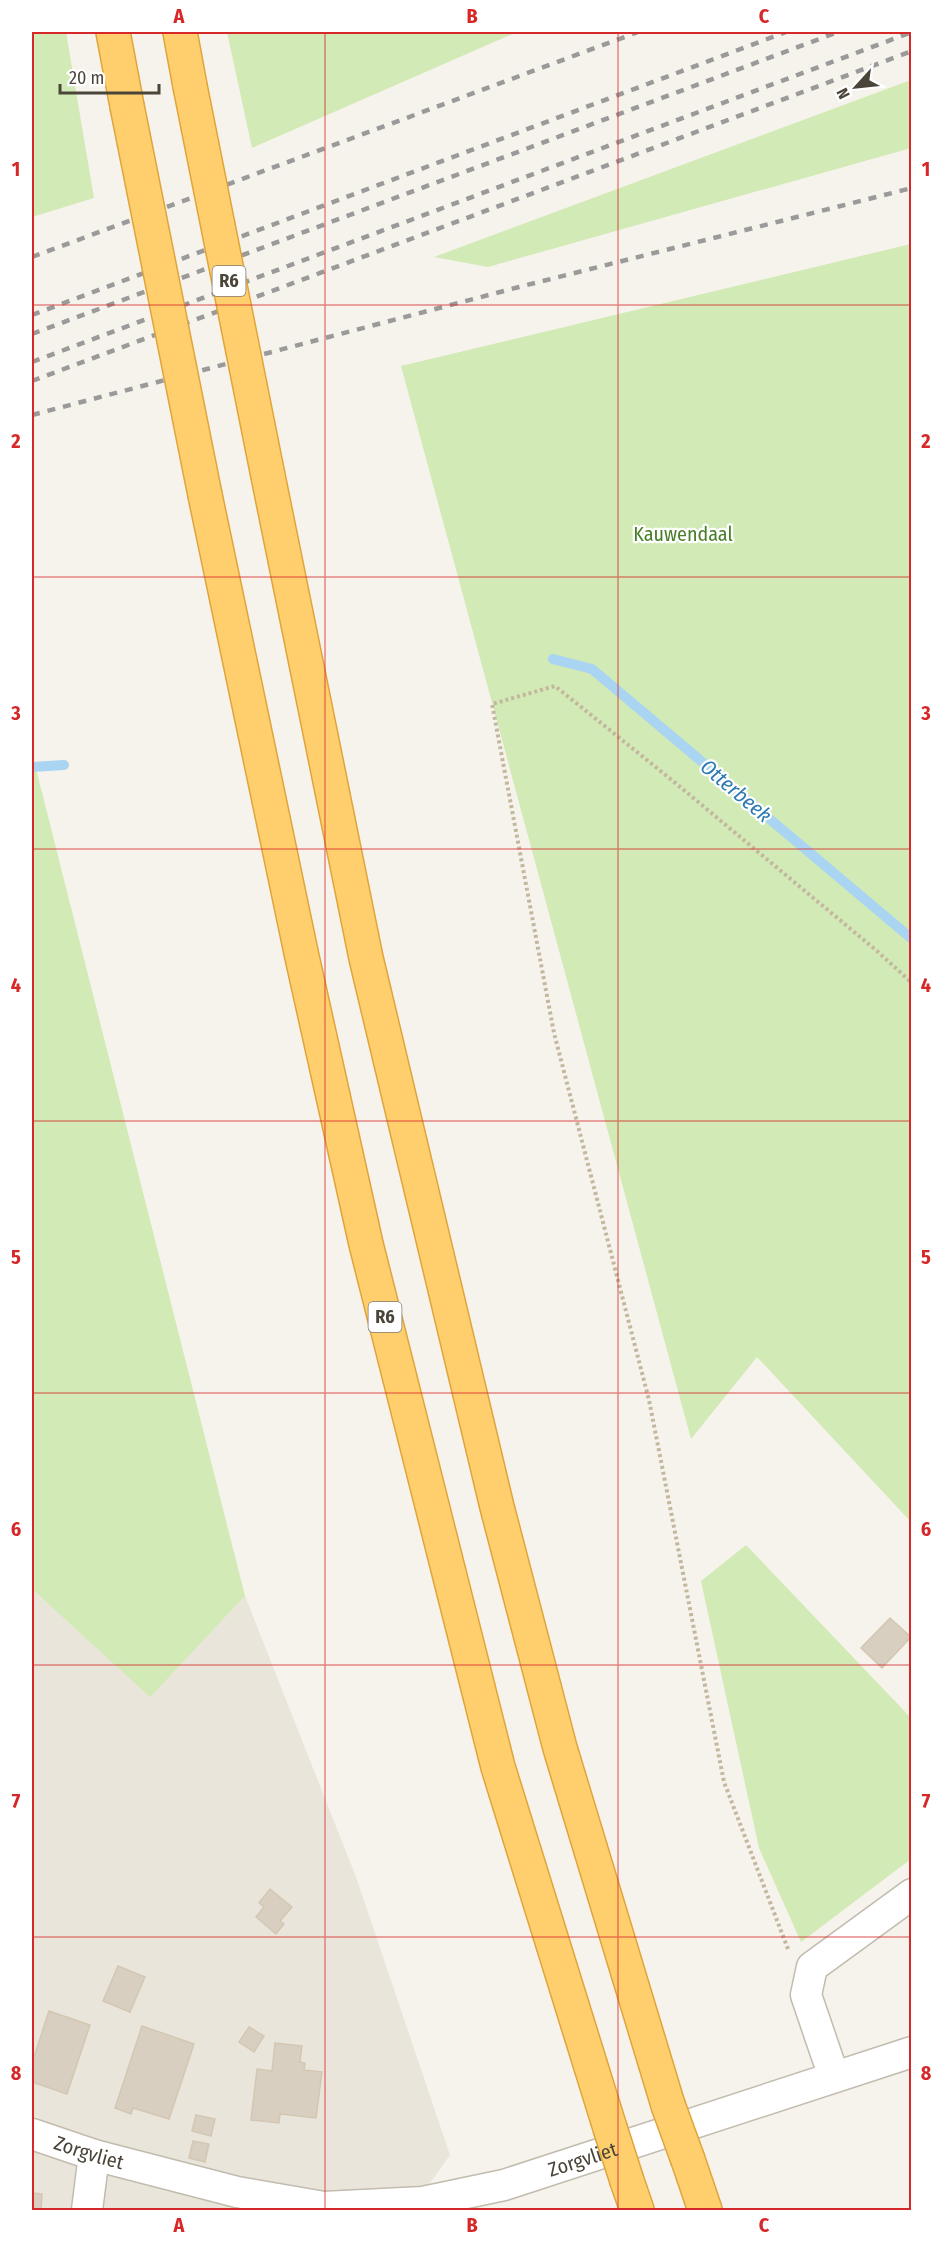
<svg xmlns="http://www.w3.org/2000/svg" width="943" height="2242" viewBox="0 0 943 2242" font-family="'Fira Sans Condensed',sans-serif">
<rect width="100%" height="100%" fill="#f6f3ec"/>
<path fill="#eae5da" d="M 32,1589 L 150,1696 L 245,1596 L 356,1877 L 450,2155 L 411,2210 L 32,2210 Z"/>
<path fill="#d2eab5" d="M 32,32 L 66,32 L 94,198 L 32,217 Z
M 227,32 L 517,32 L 252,148 Z
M 911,80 L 911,148 L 488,267 L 434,257 Z
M 911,244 L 912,244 L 911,1522 L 757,1357 L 691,1439 L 401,366 Z
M 32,753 L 245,1596 L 150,1697 L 32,1589 Z
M 746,1545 L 911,1718 L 911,1859 L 801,1942 L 759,1848 L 701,1581 Z"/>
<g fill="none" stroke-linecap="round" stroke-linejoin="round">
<path stroke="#a9d4f2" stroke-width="10" d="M 553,659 L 592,669 L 912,939
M 32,767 L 64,765"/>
</g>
<path fill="#d8cfc1" stroke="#d3c7b4" stroke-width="1.5" d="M 890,1618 L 911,1637 L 882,1668 L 861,1648 Z
M 270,1889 L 292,1907 L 280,1921 L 284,1924 L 276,1934 L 256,1917 L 264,1907 L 259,1903 Z
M 118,1966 L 145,1977 L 130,2012 L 103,2001 Z
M 49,2011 L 90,2025 L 67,2094 L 32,2082 L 32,2063 Z
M 142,2026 L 194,2044 L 169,2119 L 133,2108 L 131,2114 L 115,2108 Z
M 249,2027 L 264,2036 L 254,2052 L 239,2042 Z
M 275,2043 L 302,2046 L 300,2062 L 305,2063 L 304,2070 L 322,2072 L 316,2118 L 280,2114 L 279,2123 L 251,2120 L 257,2069 L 272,2071 Z
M 196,2115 L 215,2119 L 211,2136 L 192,2131 Z
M 193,2141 L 209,2144 L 205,2162 L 189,2158 Z
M 32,2193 L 42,2194 L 41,2210 L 32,2210 Z"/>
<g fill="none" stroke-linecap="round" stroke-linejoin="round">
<g stroke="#c2bbae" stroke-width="33">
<g id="street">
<path d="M 834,2077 L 806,1995 L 812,1967 L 912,1894"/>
<path id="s1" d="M 32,2134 L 94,2155 L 237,2192 L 324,2207 L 423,2202 L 504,2185 L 912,2052"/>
<path d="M 87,2210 L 94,2155"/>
</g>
</g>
<g stroke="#e0a43c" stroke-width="36">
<path id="highway" d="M 113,32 L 127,106
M 180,32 L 190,86
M 268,476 L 366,958 L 497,1507 L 560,1748 L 668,2105
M 205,495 L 302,957 L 366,1244 L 498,1767 L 610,2128
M 688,2160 L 705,2210
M 627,2181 L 637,2210"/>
</g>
<path stroke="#c4b79f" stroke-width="4" stroke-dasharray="3 3" stroke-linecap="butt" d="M 788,1949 L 724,1782 L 649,1400 L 554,1033 L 492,704 L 555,686 L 673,781 L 877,951 L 912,983"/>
<use href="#street" stroke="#fff" stroke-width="30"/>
<use href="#highway" stroke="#ffcf6e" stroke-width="33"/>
<path stroke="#9a9a9a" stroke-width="4.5" stroke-dasharray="8 8" stroke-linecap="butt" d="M 32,257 L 638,32
M 32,315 L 786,32
M 32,334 L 838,32
M 32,362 L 912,32
M 32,381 L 912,51
M 32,415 L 519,287 L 912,188"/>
<g stroke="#e0a43c" stroke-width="36" stroke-linecap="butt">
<path id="highway-bridge" d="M 190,86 L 268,476
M 127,106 L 205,495
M 668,2105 L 688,2160
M 610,2128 L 627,2181"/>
</g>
<use href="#highway-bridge" stroke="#ffcf6e" stroke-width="33"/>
</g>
<path fill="none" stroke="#d62828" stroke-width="1.5" stroke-opacity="0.55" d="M 325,32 L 325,2210M 618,32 L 618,2210M 32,305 L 912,305M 32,577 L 912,577M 32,849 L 912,849M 32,1121 L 912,1121M 32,1393 L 912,1393M 32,1665 L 912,1665M 32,1937 L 912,1937"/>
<g text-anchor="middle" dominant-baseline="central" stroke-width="4.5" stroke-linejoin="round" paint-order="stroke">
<g fill="#fff" stroke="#817c74" stroke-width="1.5">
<rect x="212.5" y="266" width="33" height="30" rx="4.5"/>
<rect x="368.5" y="1302" width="33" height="30" rx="4.5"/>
</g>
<g font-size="18" font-weight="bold" fill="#4b4439">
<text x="229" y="281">R6</text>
<text x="385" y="1317">R6</text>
</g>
<g font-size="20" fill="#4a7f2a" stroke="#fff">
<text x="683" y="534">Kauwendaal</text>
</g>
<g font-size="20" fill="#4b4439" stroke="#fff">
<text stroke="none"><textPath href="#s1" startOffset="60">Zorgvliet</textPath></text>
<text stroke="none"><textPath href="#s1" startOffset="566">Zorgvliet</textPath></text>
</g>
<g font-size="21" font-style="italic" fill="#2e7ab2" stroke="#fff">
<text transform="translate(736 791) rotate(40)">Otterbeek</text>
</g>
</g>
<rect width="943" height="2242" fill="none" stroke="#ffffff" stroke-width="66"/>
<g transform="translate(856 87) rotate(243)" stroke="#ffffff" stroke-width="4.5" paint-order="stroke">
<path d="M0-4.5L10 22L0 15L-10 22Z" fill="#4b4439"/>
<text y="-9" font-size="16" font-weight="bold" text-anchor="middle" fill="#4b4439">N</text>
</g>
<path d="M60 84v9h99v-9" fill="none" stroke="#4b4439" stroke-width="3"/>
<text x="69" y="84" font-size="18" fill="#4b4439" stroke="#ffffff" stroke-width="4.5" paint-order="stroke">20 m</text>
<rect x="33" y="33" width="877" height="2176" fill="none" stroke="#d62828" stroke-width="2"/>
<g font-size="20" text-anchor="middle" font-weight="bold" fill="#d62828">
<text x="179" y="23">A</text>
<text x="472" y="23">B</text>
<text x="764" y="23">C</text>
<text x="16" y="176">1</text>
<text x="926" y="176">1</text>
<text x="16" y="448">2</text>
<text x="926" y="448">2</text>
<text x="16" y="720">3</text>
<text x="926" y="720">3</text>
<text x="16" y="992">4</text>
<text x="926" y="992">4</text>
<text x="16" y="1264">5</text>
<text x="926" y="1264">5</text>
<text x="16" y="1536">6</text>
<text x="926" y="1536">6</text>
<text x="16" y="1808">7</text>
<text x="926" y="1808">7</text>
<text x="16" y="2080">8</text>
<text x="926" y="2080">8</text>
<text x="179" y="2232">A</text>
<text x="472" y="2232">B</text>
<text x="764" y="2232">C</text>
</g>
</svg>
